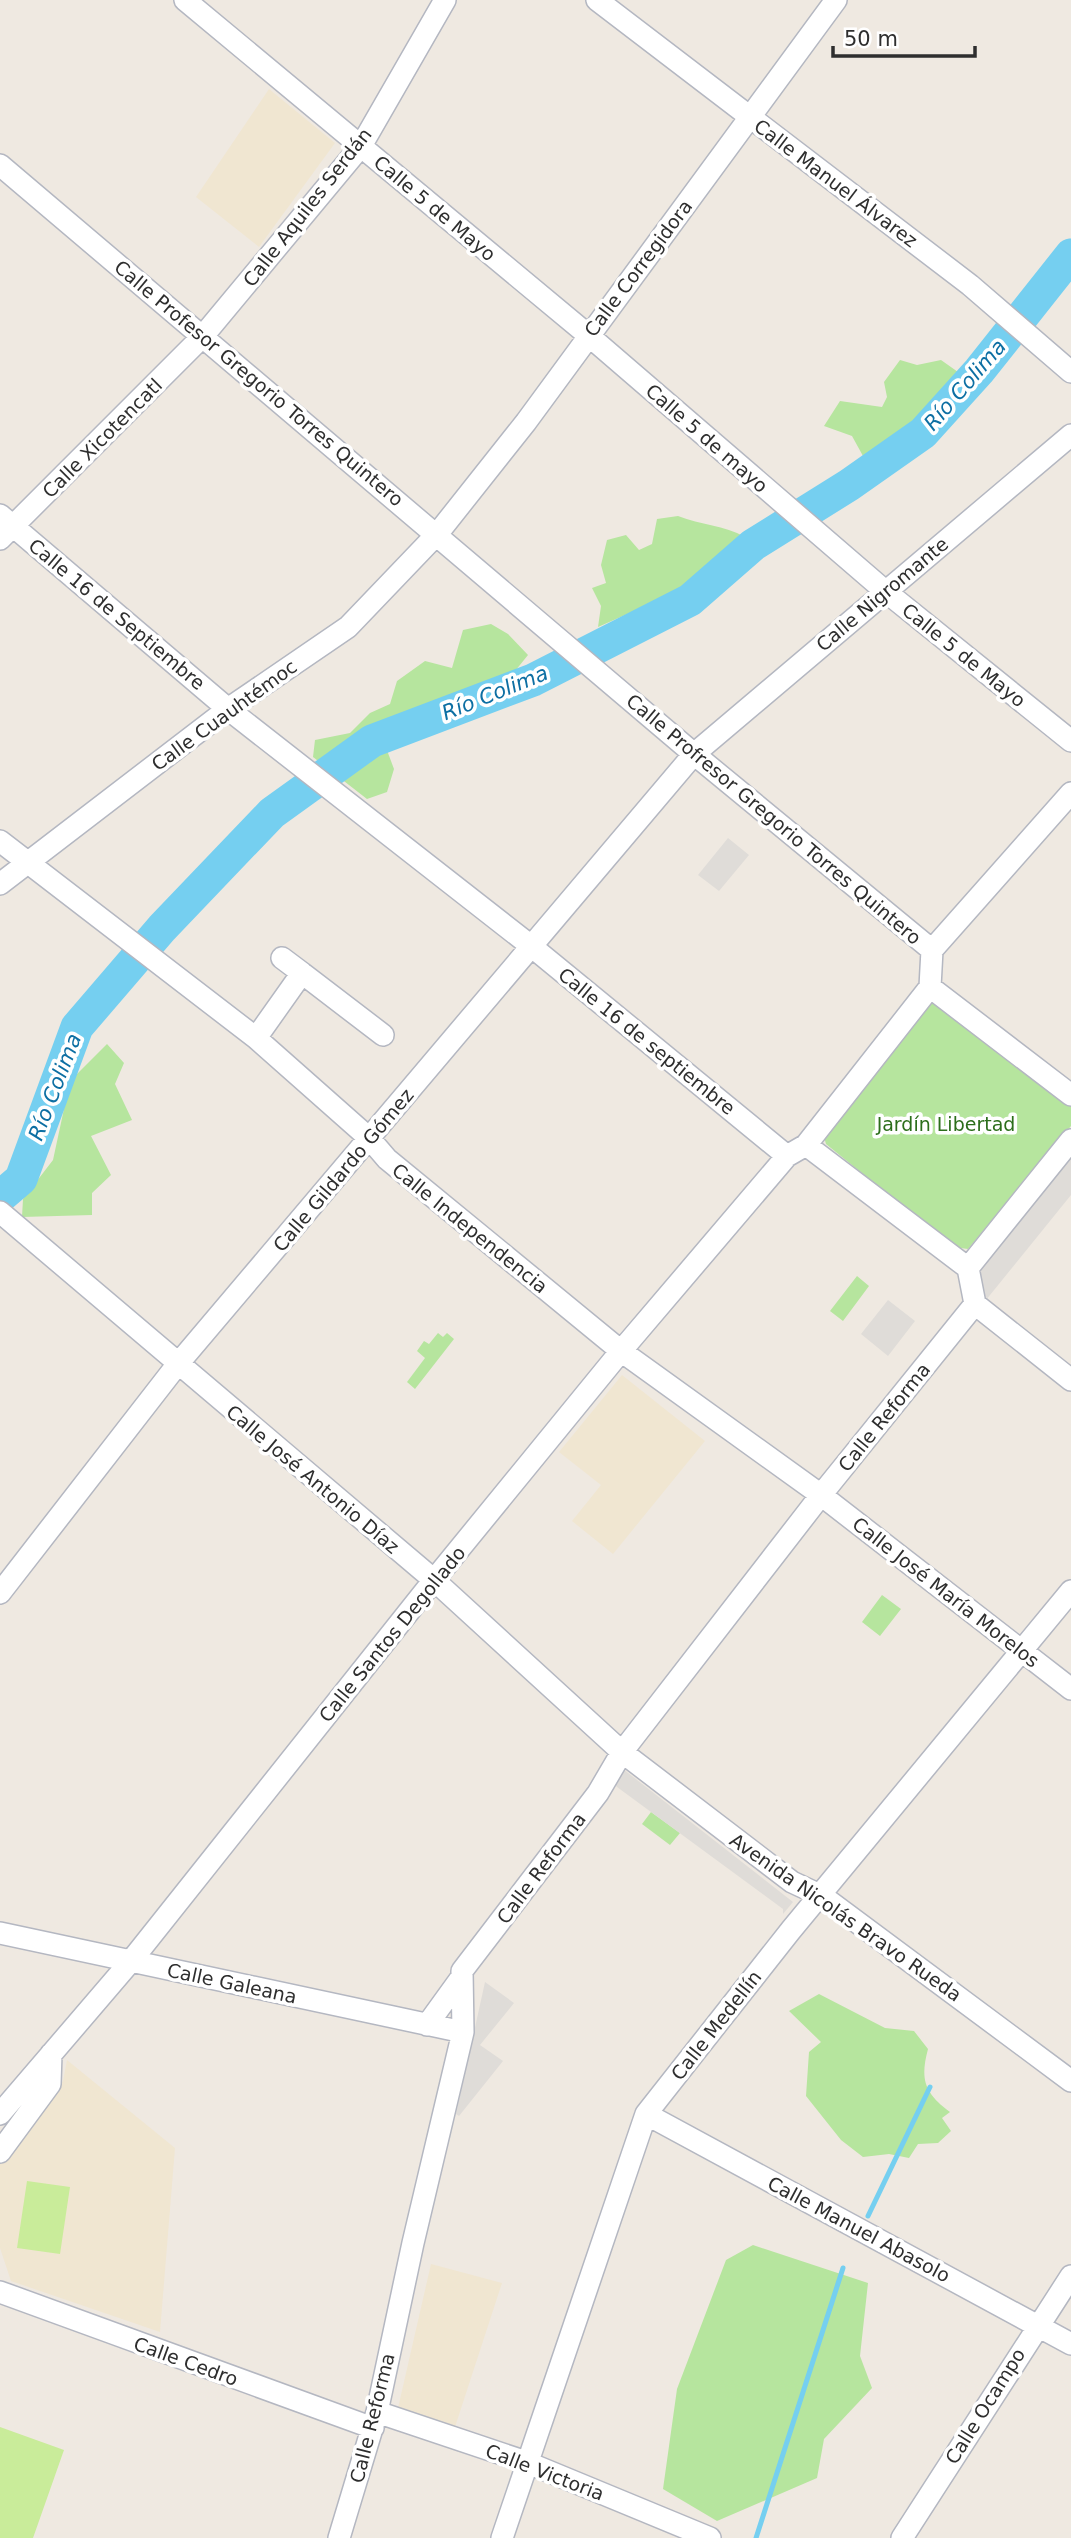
<svg xmlns="http://www.w3.org/2000/svg" width="1071" height="2538" viewBox="0 0 1071 2538" font-family="'DejaVu Sans',sans-serif">
<rect width="100%" height="100%" fill="#efe9e1"/>
<path fill="#f0e6d1" d="M 269,89 L 335,143 L 259,247 L 196,197 Z
M 622,1375 L 705,1441 L 613,1554 L 572,1521 L 601,1485 L 559,1452 Z
M 67,2060 L 175,2148 L 160,2332 L 11,2281 L 0,2248 L 0,2163 L 63,2081 Z
M 431,2264 L 502,2283 L 455,2427 L 398,2408 Z"/>
<path fill="#b6e59e" d="M 900,360 L 917,365 L 941,360 L 958,372 L 919,425 L 863,456 L 852,436 L 824,426 L 840,401 L 882,407 L 887,397 L 884,382 Z
M 678,516 C 701,525 724,525 745,537 L 677,592 L 598,627 L 601,606 L 592,588 L 606,583 L 601,565 L 607,540 L 626,535 L 639,550 L 652,544 L 657,519 Z
M 491,624 L 508,634 L 528,655 L 507,681 L 470,711 L 425,715 L 411,736 L 385,745 L 394,769 L 387,792 L 367,799 L 313,757 L 315,740 L 350,733 L 370,713 L 390,704 L 397,681 L 425,661 L 452,668 L 463,630 Z
M 935,999 L 1071,1104 L 1071,1126 L 968,1249 L 953,1247 L 826,1144 L 824,1137 L 926,1001 Z
M 107,1044 L 124,1063 L 115,1084 L 132,1120 L 91,1136 L 111,1175 L 92,1193 L 92,1215 L 22,1217 L 23,1199 L 53,1160 L 70,1081 Z
M 857,1276 L 869,1286 L 843,1321 L 830,1311 Z
M 438,1333 L 443,1337 L 447,1333 L 454,1339 L 415,1389 L 407,1382 L 425,1358 L 417,1351 L 424,1341 L 429,1344 Z
M 882,1595 L 901,1609 L 880,1636 L 862,1622 Z
M 651,1812 L 680,1833 L 670,1845 L 642,1824 Z
M 819,1994 L 885,2028 L 914,2031 L 928,2049 C 920,2079 924,2093 950,2112 L 942,2118 L 951,2131 L 938,2143 L 918,2144 L 909,2158 L 889,2154 L 863,2157 L 841,2140 L 806,2096 L 809,2052 L 821,2042 L 789,2011 Z
M 753,2245 L 868,2283 L 860,2356 L 872,2388 L 824,2439 L 817,2478 L 717,2521 L 663,2489 L 677,2389 L 726,2260 Z"/>
<path fill="#c9ec9a" d="M 27,2181 L 70,2187 L 60,2254 L 17,2248 Z
M 0,2427 L 64,2450 L 33,2538 L 0,2538 Z"/>
<path fill="#dfdcd8" d="M 728,838 L 749,855 L 719,891 L 698,875 Z
M 1071,1153 L 1071,1195 L 986,1300 L 979,1294 L 978,1269 Z
M 888,1300 L 915,1321 L 888,1356 L 861,1334 Z
M 623,1769 L 793,1902 L 783,1914 L 783,1909 L 617,1787 L 614,1783 Z
M 485,1982 L 514,2003 L 480,2045 L 503,2061 L 459,2116 L 456,2114 Z"/>
<g fill="none" stroke-linecap="round" stroke-linejoin="round">
<path stroke="#75cff0" stroke-width="5" d="M 868,2216 L 930,2087
M 756,2538 L 843,2268"/>
<path stroke="#75cff0" stroke-width="33" d="M 0,1197 L 21,1179 L 77,1027 L 162,928 L 272,813 L 372,741 L 533,680 L 690,600 L 753,545 L 849,485 L 923,433 L 979,371 L 1071,255"/>
<g stroke="#b4b7c1" stroke-width="24">
<path id="minor" d="M 185,0 L 588,335 L 885,591 L 1071,741
M 597,0 L 970,285 L 1071,372
M 0,165 L 694,754 L 932,950 L 930,987 L 1071,1095
M 0,515 L 228,709 L 531,946 L 787,1156
M 0,539 L 203,336 L 361,146 L 445,0
M 0,841 L 256,1038 L 369,1138 L 387,1159 L 621,1351 L 821,1495 L 1071,1689
M 0,884 L 228,709 L 348,627 L 438,533 L 526,422 L 836,0
M 932,950 L 1071,793
M 302,973 L 383,1035
M 256,1038 L 302,973 L 282,958
M 806,1145 L 968,1268 L 975,1304
M 0,1212 L 434,1580 L 622,1752 L 792,1882 L 822,1896 L 1071,2081
M 968,1268 L 1071,1140
M 975,1304 L 1071,1380
M 0,1593 L 177,1365 L 694,754 L 1071,435
M 0,1933 L 463,2032
M 427,2025 L 461,1978
M 0,2114 L 131,1961 L 434,1580 L 621,1351 L 787,1156 L 806,1145 L 930,987
M 646,2114 L 1071,2344
M 0,2152 L 50,2084 L 51,2054
M 0,2292 L 373,2428
M 377,2412 L 526,2462 L 710,2538
M 339,2538 L 377,2412 L 413,2243 L 463,2032 L 462,1971 L 598,1793 L 622,1752 L 821,1495 L 975,1304
M 502,2538 L 646,2114 L 791,1930 L 1071,1591
M 902,2538 L 1071,2276"/>
</g>
<use href="#minor" stroke="#fff" stroke-width="21"/>
</g>
<g text-anchor="middle" dominant-baseline="central" stroke-width="7" stroke-linejoin="round" paint-order="stroke">
<g font-size="19" fill="#2e2e2e" stroke="#fff">
<text transform="translate(836 183) rotate(37)">Calle Manuel Álvarez</text>
<text transform="translate(307 207) rotate(-52)">Calle Aquiles Serdán</text>
<text transform="translate(435 208) rotate(40)">Calle 5 de Mayo</text>
<text transform="translate(638 268) rotate(-53)">Calle Corregidora</text>
<text transform="translate(259 383) rotate(40)">Calle Profesor Gregorio Torres Quintero</text>
<text transform="translate(102 438) rotate(-45)">Calle Xicotencatl</text>
<text transform="translate(707 438) rotate(41)">Calle 5 de mayo</text>
<text transform="translate(882 594) rotate(-40)">Calle Nigromante</text>
<text transform="translate(117 614) rotate(40)">Calle 16 de Septiembre</text>
<text transform="translate(964 655) rotate(39)">Calle 5 de Mayo</text>
<text transform="translate(224 715) rotate(-36)">Calle Cuauhtémoc</text>
<text transform="translate(774 819) rotate(40)">Calle Profresor Gregorio Torres Quintero</text>
<text transform="translate(647 1041) rotate(39)">Calle 16 de septiembre</text>
<text transform="translate(343 1170) rotate(-50)">Calle Gildardo Gómez</text>
<text transform="translate(470 1228) rotate(39)">Calle Independencia</text>
<text transform="translate(884 1417) rotate(-51)">Calle Reforma</text>
<text transform="translate(313 1479) rotate(40)">Calle José Antonio Díaz</text>
<text transform="translate(946 1592) rotate(38)">Calle José María Morelos</text>
<text transform="translate(392 1634) rotate(-51)">Calle Santos Degollado</text>
<text transform="translate(541 1868) rotate(-53)">Calle Reforma</text>
<text transform="translate(846 1917) rotate(35)">Avenida Nicolás Bravo Rueda</text>
<text transform="translate(232 1983) rotate(12)">Calle Galeana</text>
<text transform="translate(716 2025) rotate(-52)">Calle Medellín</text>
<text transform="translate(859 2229) rotate(28)">Calle Manuel Abasolo</text>
<text transform="translate(186 2361) rotate(20)">Calle Cedro</text>
<text transform="translate(985 2406) rotate(-58)">Calle Ocampo</text>
<text transform="translate(372 2418) rotate(-76)">Calle Reforma</text>
<text transform="translate(545 2472) rotate(21)">Calle Victoria</text>
</g>
<g font-size="19" fill="#2c6e1b" stroke="#fff">
<text x="946" y="1124">Jardín Libertad</text>
</g>
<g font-size="21" font-style="italic" fill="#0d6fa3" stroke="#fff">
<text transform="translate(965 385) rotate(-49)">Río Colima</text>
<text transform="translate(495 693) rotate(-22)">Río Colima</text>
<text transform="translate(55 1087) rotate(-69)">Río Colima</text>
</g>
</g>
<path d="M833 46v10h142v-10" fill="none" stroke="#2e2e2e" stroke-width="3.5"/>
<text x="844" y="46" font-size="21" fill="#2e2e2e" stroke="#ffffff" stroke-width="5" paint-order="stroke">50 m</text>
</svg>
